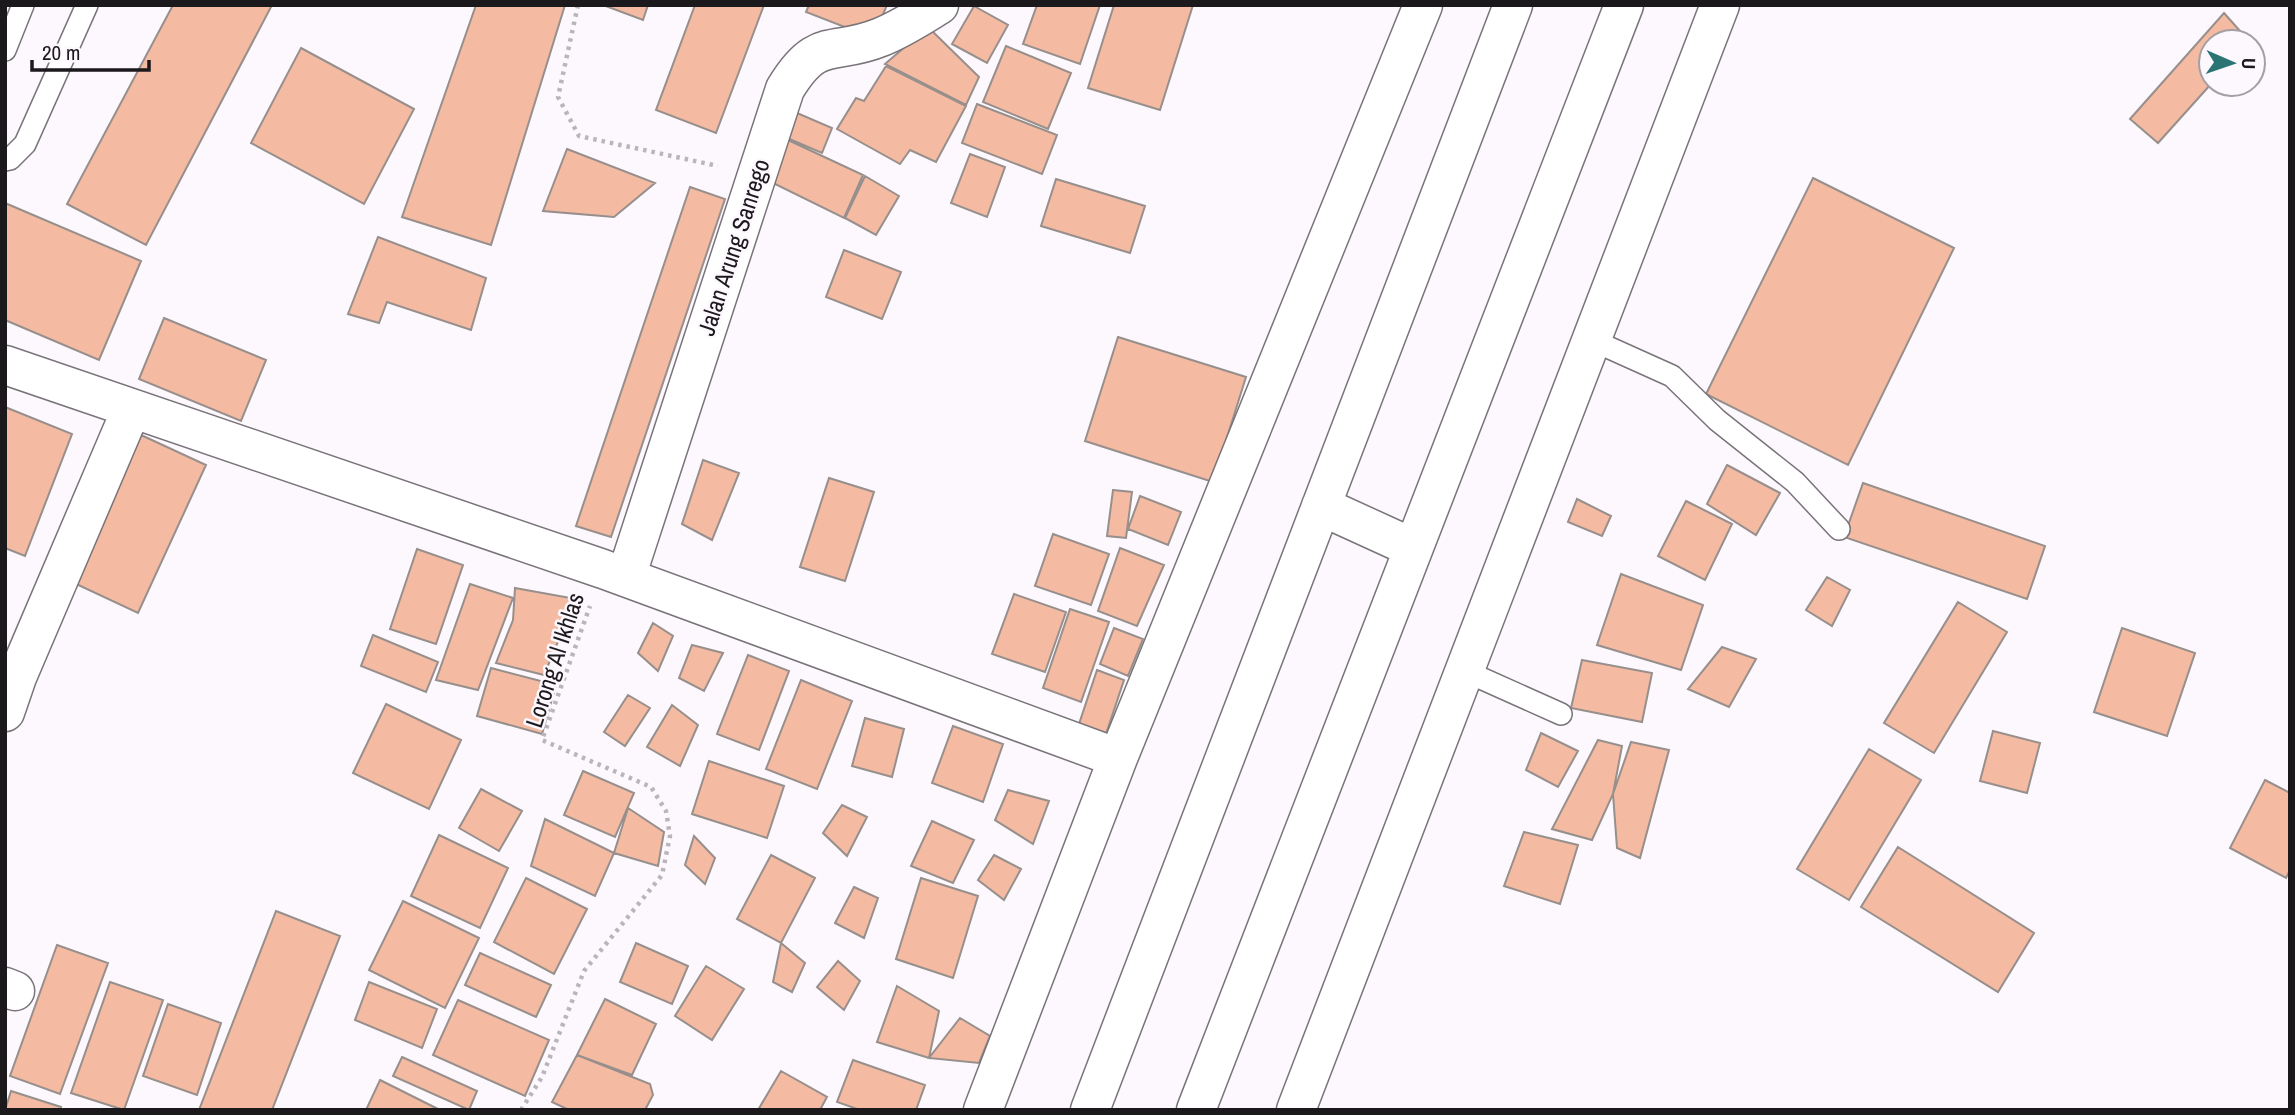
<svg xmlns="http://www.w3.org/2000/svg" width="2295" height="1115" viewBox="0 0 2295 1115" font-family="'Archivo Narrow',sans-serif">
<rect width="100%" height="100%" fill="#fdf8fe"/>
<path fill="#f4baa2" stroke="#978f8c" stroke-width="2" d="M 173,5 L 272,5 L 146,245 L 67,204 Z
M 476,5 L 565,5 L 491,245 L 402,217 Z
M 603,5 L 648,5 L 643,20 Z
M 695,5 L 764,5 L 716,133 L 656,110 Z
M 809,5 L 887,5 L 873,38 L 806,12 Z
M 1037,5 L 1100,5 L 1080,64 L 1023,44 Z
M 1114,5 L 1193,5 L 1160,110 L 1088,88 Z
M 974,6 L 1008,25 L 987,63 L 952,44 Z
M 2224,13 L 2249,41 L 2211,42 L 2211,84 L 2158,143 L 2130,119 Z
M 928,27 L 979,77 L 966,105 L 885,64 Z
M 1006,46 L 1071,73 L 1048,129 L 983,102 Z
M 301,48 L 414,109 L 364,204 L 251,143 Z
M 886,66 L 966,106 L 936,162 L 910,150 L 900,164 L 837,129 L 856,98 L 864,101 Z
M 977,104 L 1057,135 L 1042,174 L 962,143 Z
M 797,113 L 832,128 L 822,153 L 787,138 Z
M 788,140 L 863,175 L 844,218 L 773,183 Z
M 567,149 L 655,183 L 614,217 L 543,211 Z
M 970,154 L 1005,167 L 987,217 L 951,203 Z
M 865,176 L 899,196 L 876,235 L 845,218 Z
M 1813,178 L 1954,248 L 1848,465 L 1706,394 Z
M 1056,179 L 1145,206 L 1130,253 L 1041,226 Z
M 690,187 L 725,199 L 611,537 L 576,526 Z
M 5,203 L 141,261 L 99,360 L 5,320 Z
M 378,237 L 486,278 L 471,330 L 387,302 L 379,323 L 348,314 Z
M 844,250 L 901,272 L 882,319 L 826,297 Z
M 164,318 L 266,360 L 241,421 L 139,379 Z
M 1118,337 L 1246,377 L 1213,482 L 1085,441 Z
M 5,407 L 72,434 L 25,556 L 5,548 Z
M 141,435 L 206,465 L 138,613 L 74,583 Z
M 703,460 L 739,473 L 712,540 L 682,524 Z
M 1727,465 L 1780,493 L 1756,535 L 1707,504 Z
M 829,478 L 874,492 L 845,581 L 800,567 Z
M 1863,483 L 2045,546 L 2027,599 L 1844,537 Z
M 1113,490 L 1132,492 L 1126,538 L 1107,536 Z
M 1140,496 L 1181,512 L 1168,545 L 1128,529 Z
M 1577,499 L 1611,516 L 1602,536 L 1568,522 Z
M 1686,501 L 1732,524 L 1705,580 L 1658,556 Z
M 1053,534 L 1109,554 L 1091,605 L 1035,586 Z
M 1120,548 L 1164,565 L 1137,626 L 1098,611 Z
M 417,549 L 463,565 L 436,644 L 390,629 Z
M 1621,574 L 1703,605 L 1681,670 L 1597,645 Z
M 1827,577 L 1850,590 L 1832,626 L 1806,610 Z
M 470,584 L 513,598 L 478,690 L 436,680 Z
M 515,588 L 576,599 L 544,675 L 496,663 L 513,620 Z
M 1014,594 L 1066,612 L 1045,672 L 992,654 Z
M 1958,602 L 2007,632 L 1934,753 L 1884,723 Z
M 1070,609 L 1109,622 L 1081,702 L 1043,688 Z
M 653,623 L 673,636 L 658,671 L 638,653 Z
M 1114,628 L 1143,639 L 1128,676 L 1100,664 Z
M 2122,628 L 2195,653 L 2167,736 L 2094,712 Z
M 373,635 L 438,662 L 426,692 L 361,666 Z
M 692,645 L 723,653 L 704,691 L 679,678 Z
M 1722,647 L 1756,659 L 1729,707 L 1688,689 Z
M 748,655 L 789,671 L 759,750 L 717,734 Z
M 1582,660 L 1652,673 L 1642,722 L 1571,708 Z
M 491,668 L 556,685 L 542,734 L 477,716 Z
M 1097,670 L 1124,680 L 1103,743 L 1076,733 Z
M 801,680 L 852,701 L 817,789 L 766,769 Z
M 628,695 L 650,708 L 625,746 L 604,732 Z
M 386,704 L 461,740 L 429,809 L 353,773 Z
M 672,705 L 698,725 L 680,766 L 647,747 Z
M 865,718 L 904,729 L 892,777 L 852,766 Z
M 953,726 L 1003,744 L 983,802 L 932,783 Z
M 1993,731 L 2040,743 L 2027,793 L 1980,781 Z
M 1541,733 L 1578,751 L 1558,787 L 1526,770 Z
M 1598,740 L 1622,746 L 1613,794 L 1592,840 L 1552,829 Z
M 1631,742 L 1669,750 L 1640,858 L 1617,848 L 1613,794 Z
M 1869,749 L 1921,780 L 1849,900 L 1797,869 Z
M 709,761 L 784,786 L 767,838 L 692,814 Z
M 583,771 L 634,793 L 615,837 L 564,815 Z
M 2265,780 L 2290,793 L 2290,870 L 2286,878 L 2230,848 Z
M 481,789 L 522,811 L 499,851 L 459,828 Z
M 1008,790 L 1049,801 L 1033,844 L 995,820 Z
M 842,805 L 867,817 L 847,856 L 823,833 Z
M 628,808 L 664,832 L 658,866 L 614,853 Z
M 545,819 L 614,853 L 595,896 L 531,866 Z
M 932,821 L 974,840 L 953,883 L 911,866 Z
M 1524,832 L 1578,845 L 1560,904 L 1504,886 Z
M 439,835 L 508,868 L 480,928 L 411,896 Z
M 694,836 L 715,858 L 705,884 L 685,865 Z
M 1898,847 L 2034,933 L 1998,992 L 1861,907 Z
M 771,855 L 815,878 L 781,943 L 737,919 Z
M 994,855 L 1021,869 L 1004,900 L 978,880 Z
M 526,878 L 587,909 L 554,974 L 494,942 Z
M 921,878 L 978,896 L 953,978 L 896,959 Z
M 854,887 L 878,898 L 864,938 L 835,923 Z
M 403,901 L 479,938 L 445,1008 L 369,970 Z
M 276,911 L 340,936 L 272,1110 L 199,1110 Z
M 636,943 L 688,966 L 672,1004 L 620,982 Z
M 781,943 L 805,963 L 792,992 L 773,982 Z
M 57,945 L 108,963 L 60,1094 L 10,1076 Z
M 480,953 L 551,985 L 536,1017 L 465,985 Z
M 838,961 L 860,981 L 844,1010 L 817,987 Z
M 706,966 L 744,989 L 712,1040 L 675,1016 Z
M 110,982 L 163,1000 L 124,1110 L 71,1093 Z
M 369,982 L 437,1009 L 422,1048 L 355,1020 Z
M 897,986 L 939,1011 L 929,1058 L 877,1042 Z
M 605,999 L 656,1024 L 632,1075 L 577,1055 Z
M 458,1000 L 549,1040 L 525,1096 L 433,1055 Z
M 168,1004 L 221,1023 L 197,1095 L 143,1076 Z
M 960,1018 L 990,1036 L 979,1063 L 929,1058 Z
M 577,1055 L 650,1084 L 653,1095 L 645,1110 L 569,1110 L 552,1102 Z
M 402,1057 L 477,1091 L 469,1110 L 393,1076 Z
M 853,1060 L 925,1085 L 916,1110 L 860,1110 L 837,1102 Z
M 781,1071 L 827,1097 L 820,1110 L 758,1110 Z
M 380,1080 L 440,1110 L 366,1110 Z
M 11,1091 L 61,1107 L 60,1110 L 5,1110 Z"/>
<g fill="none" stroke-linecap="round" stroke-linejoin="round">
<g stroke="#797479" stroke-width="24">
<path id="lane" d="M 5,50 L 23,5
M 5,160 L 10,159 L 25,144 L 87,5
M 1592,340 L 1672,376 L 1717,420 L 1795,482 L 1839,529
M 1465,671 L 1561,714"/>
</g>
<g stroke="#797479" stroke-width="41">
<path id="street" d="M 5,365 L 603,569 L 1118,758
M 626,577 L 785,89 C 818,34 833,57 881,37 C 901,29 921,16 939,5
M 5,712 L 17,677 L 131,410
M 5,987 L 15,991
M 983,1110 L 1118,758 L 1423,5
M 1296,1110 L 1720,5"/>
</g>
<g stroke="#797479" stroke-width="41">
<path id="secondary" d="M 1321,506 L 1413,548
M 1090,1110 L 1513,5
M 1196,1110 L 1624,5"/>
</g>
<path stroke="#b9b5ba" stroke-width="4.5" stroke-dasharray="3.5 5" stroke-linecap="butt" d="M 578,5 L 558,97 L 579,136 L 718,166
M 521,1110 L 542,1077 L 584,971 L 662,875 L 670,836 L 666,811 L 651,787 L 542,740 L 590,606"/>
<use href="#lane" stroke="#fff" stroke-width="21"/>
<use href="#street" stroke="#fff" stroke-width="38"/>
<use href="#secondary" stroke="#fff" stroke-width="38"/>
</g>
<g text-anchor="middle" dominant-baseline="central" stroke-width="5" stroke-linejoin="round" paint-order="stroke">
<g font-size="24" fill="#1b191b" stroke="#fdf8fe">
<text transform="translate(733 247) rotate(-72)">Jalan Arung Sanrego</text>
<text transform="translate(554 660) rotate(-72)">Lorong Al Ikhlas</text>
</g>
</g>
<rect width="2295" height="1115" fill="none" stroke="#1b191b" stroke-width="14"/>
<g transform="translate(2232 63) rotate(92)"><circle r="33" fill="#fdf8fe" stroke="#a39fa3" stroke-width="2"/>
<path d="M0-5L12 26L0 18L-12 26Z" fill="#2a7474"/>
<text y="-10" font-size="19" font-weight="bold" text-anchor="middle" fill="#1b191b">U</text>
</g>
<path d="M32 60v10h117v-10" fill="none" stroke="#1b191b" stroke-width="3.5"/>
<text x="42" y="60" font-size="21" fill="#1b191b" stroke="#fdf8fe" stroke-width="5" paint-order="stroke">20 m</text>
</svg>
